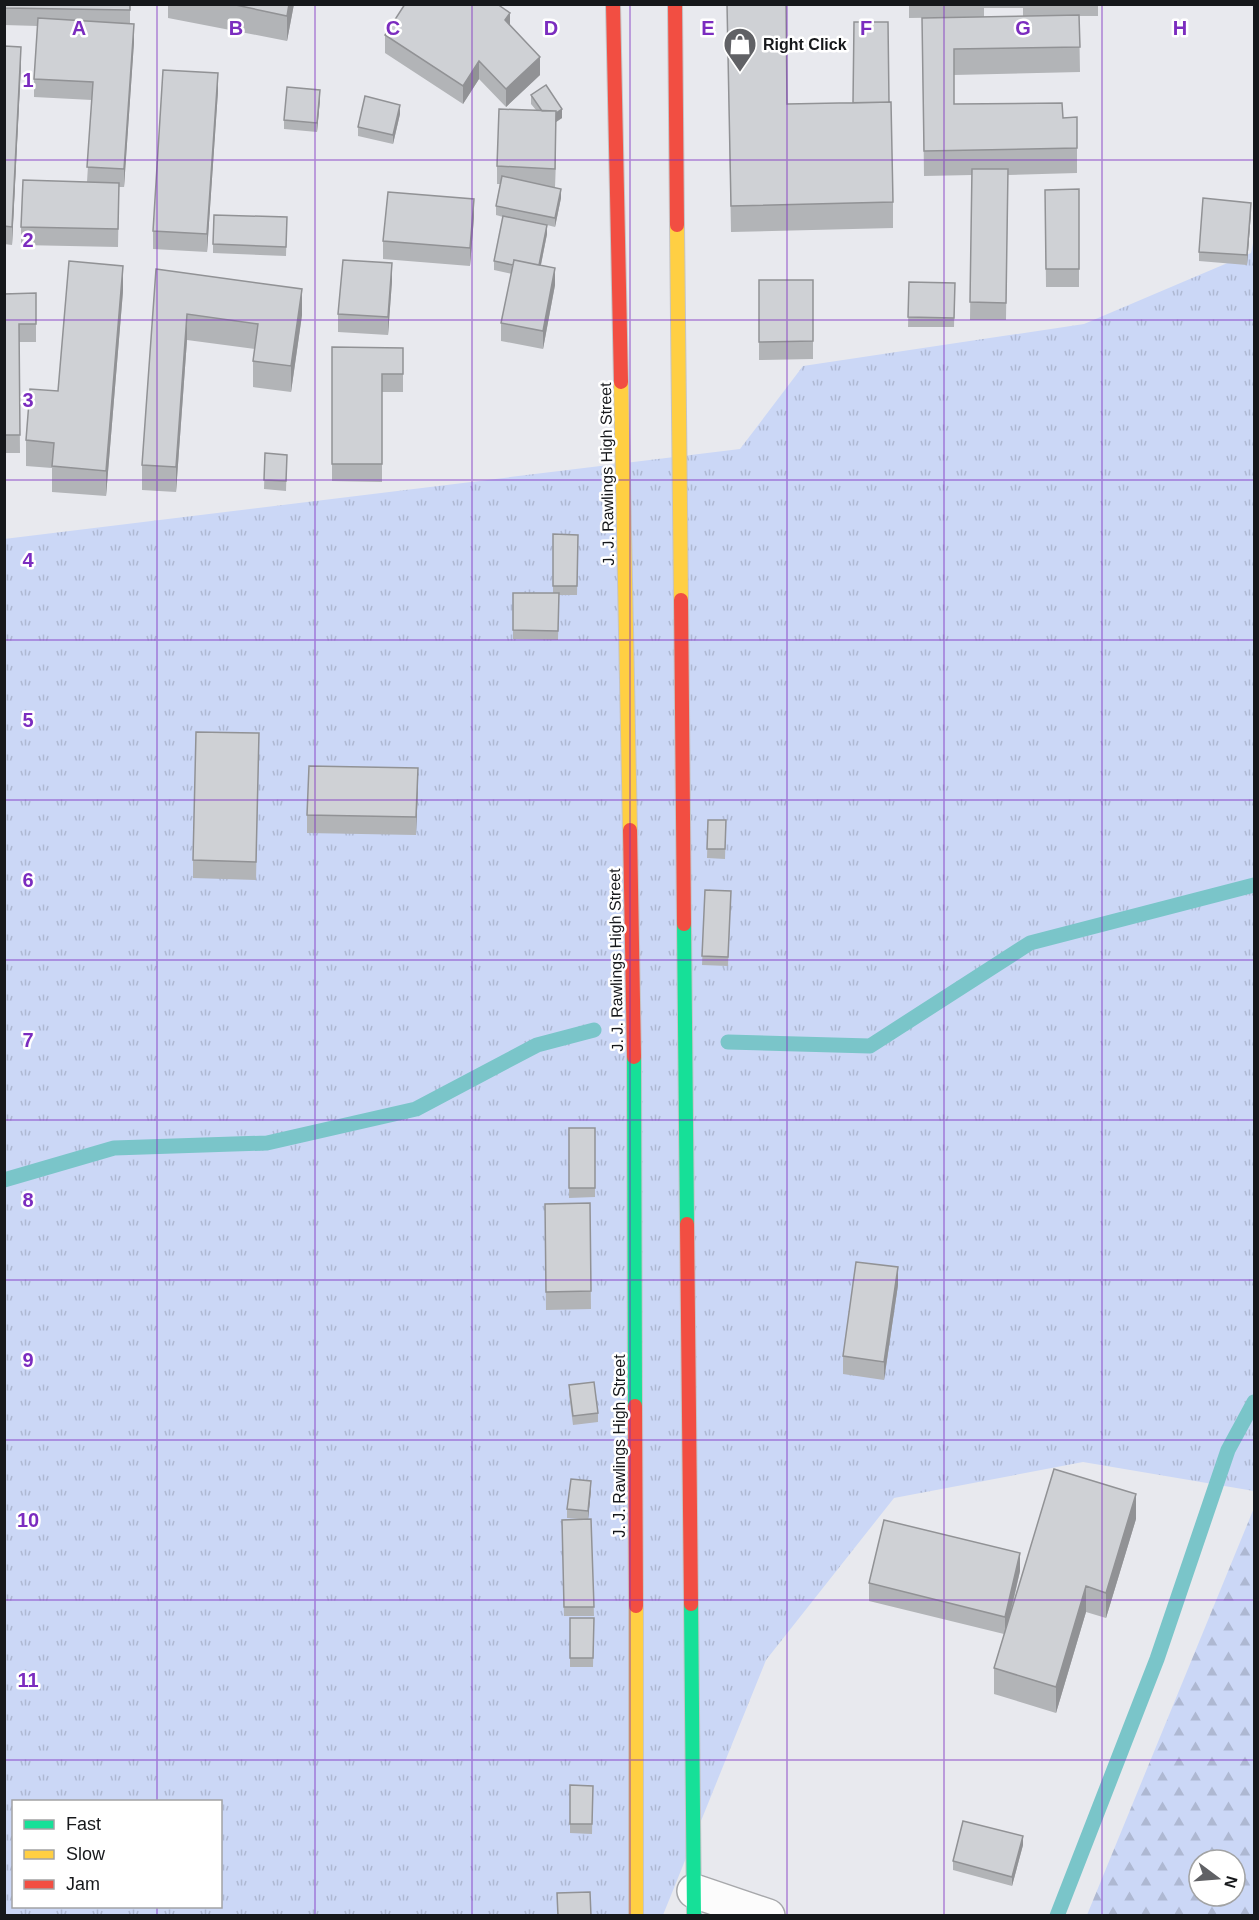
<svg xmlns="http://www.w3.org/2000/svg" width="1259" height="1920" viewBox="0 0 1259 1920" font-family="Arial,sans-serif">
<defs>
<pattern id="grass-tufts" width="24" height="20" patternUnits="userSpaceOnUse" patternTransform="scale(1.5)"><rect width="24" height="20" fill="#cbd7f6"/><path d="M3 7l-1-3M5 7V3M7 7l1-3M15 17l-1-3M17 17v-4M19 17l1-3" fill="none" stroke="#aeb8d2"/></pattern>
<pattern id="forest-firs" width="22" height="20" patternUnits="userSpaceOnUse" patternTransform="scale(1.5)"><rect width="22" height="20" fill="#cbd7f6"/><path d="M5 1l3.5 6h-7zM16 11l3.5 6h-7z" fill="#aeb8d2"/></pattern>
</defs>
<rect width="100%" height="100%" fill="#e8e9ee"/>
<path fill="url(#grass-tufts)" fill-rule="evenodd" d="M 1254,238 L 1254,1491 L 1083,1462 L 894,1498 L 766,1660 L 663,1915 L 5,1915 L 4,539 L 740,449 L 803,366 L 1084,324 L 1251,253 ZM 14,1802 L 220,1802 L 220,1906 L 14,1906 Z"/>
<path fill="url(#forest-firs)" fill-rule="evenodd" d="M 1254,1508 L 1254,1915 L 1087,1915 ZM 1199,1860 L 1235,1860 L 1235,1896 L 1199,1896 Z"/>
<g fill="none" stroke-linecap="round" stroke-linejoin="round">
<path stroke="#7ac5c9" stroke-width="15" d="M 728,1042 L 870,1046 L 1030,943 L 1254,885
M 4,1180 L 114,1148 L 267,1143 L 416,1109 L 537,1045 L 594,1030
M 1057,1916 L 1157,1659 L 1228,1450 L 1254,1402"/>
<g stroke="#a7a8ab" stroke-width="36">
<path id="street" d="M 694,1891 L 768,1916"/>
</g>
<g stroke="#c4c4c7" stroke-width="16">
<path id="fast" d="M 684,924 L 687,1224
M 634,1057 L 635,1406
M 691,1604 L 694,1916"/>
</g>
<g stroke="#c4c4c7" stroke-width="16">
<path id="slow" d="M 677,225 L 681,600
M 621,382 L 630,830
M 636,1606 L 636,1916"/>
</g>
<g stroke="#c4c4c7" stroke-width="16">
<path id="jam" d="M 613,4 L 621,382
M 675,4 L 677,225
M 681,600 L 684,924
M 630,830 L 634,1057
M 687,1224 L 691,1604
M 635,1406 L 636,1606"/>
</g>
<use href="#street" stroke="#fcfcfc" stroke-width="33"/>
<use href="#fast" stroke="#16e098" stroke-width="14"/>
<use href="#slow" stroke="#ffcf43" stroke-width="14"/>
<use href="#jam" stroke="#f24e42" stroke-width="14"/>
</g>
<path fill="#b2b4b7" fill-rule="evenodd" d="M 4,4 L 130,4 L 130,23 L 134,42 L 124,187 L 119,187 L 118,247 L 21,245 L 21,227 L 87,182 L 92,100 L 34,97 L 34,79 L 38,26 L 4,25 Z
M 168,4 L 294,4 L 287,41 L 168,18 Z
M 727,4 L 787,104 L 889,102 L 893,202 L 893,228 L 731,232 Z
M 909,4 L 1098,4 L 1098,16 L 1079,16 L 1080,72 L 954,75 L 954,104 L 1063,118 L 1077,117 L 1077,173 L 1008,175 L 1006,320 L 970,320 L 972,175 L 924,176 L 922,18 L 977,17 L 909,18 ZM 984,8 L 1023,8 L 1023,16 L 984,17 Z
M 510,25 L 540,75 L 506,107 L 479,79 L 463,104 L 385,53 L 385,35 Z
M 4,46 L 21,65 L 12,245 L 4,244 Z
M 218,91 L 207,252 L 153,249 L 153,231 Z
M 531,95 L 562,118 L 556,122 L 555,187 L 561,198 L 555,227 L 547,225 L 547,234 L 541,265 L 555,285 L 543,349 L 501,341 L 501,323 L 512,274 L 494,270 L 494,261 L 503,217 L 496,215 L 496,206 L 500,184 L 497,184 L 497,166 L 536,110 L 531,104 Z
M 320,99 L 317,132 L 284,129 L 284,120 Z
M 400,114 L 393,144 L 358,136 L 358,127 Z
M 1079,189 L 1079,287 L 1046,287 L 1045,190 Z
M 1251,212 L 1247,265 L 1199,261 L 1199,252 Z
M 287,217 L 286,256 L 213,253 L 213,244 Z
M 474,217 L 470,266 L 383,259 L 383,241 Z
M 156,269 L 302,315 L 291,392 L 253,387 L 253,361 L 255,349 L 187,340 L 176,492 L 142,490 L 142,465 Z
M 759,280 L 813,280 L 813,359 L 759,360 Z
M 392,281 L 388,335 L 338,332 L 338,314 Z
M 909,282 L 955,283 L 954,327 L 908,327 Z
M 123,291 L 106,496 L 52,492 L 52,468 L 26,466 L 26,440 Z
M 36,293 L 36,342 L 19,342 L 20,453 L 4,453 L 4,294 Z
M 332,347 L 403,348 L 403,392 L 382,392 L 382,482 L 332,481 Z
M 265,453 L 287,455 L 286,491 L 264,489 Z
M 553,534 L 578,535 L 577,595 L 559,595 L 558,640 L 513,639 L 513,593 L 553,593 Z
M 259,733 L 256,880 L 193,878 L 193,860 Z
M 418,786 L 416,835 L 307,833 L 307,815 Z
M 708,820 L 726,820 L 725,859 L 707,858 Z
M 705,890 L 731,891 L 728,966 L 702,965 Z
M 569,1128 L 595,1128 L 595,1197 L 569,1198 Z
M 590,1203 L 591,1309 L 546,1310 L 545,1204 Z
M 898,1285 L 884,1380 L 843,1374 L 843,1356 Z
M 569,1385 L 598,1413 L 598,1422 L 573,1425 L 569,1394 Z
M 591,1490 L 588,1519 L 591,1519 L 594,1616 L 564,1616 L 562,1520 L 579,1519 L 567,1518 L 567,1509 Z
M 1136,1519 L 1106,1618 L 1086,1612 L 1056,1713 L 994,1694 L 994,1668 L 1004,1634 L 869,1601 L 869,1583 L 1020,1571 L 1012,1608 Z
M 570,1618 L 594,1618 L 593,1667 L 570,1667 Z
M 570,1785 L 593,1786 L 592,1834 L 570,1833 Z
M 1023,1845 L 1012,1886 L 953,1870 L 953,1861 Z"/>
<path fill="#919295" d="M 289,4 L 294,4 L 287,41 L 287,16 Z
M 510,13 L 510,31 L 505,20 Z
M 134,24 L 134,42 L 124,187 L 124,169 Z
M 21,47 L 21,65 L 12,245 L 12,227 Z
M 540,57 L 540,75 L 506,107 L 506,89 Z
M 479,61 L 479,79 L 463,104 L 463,86 Z
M 218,73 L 218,91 L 207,252 L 207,234 Z
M 320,90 L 320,99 L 317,132 L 317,123 Z
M 400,105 L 400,114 L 393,144 L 393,135 Z
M 562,109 L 562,118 L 556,122 L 555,187 L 555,169 L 548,119 Z
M 561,189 L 561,198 L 555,227 L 555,218 Z
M 474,199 L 474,217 L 470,266 L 470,248 Z
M 1251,203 L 1251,212 L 1247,265 L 1247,255 Z
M 547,225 L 547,234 L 538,279 L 538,270 Z
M 392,263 L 392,281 L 388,335 L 388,317 Z
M 123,266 L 123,291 L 106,496 L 106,471 Z
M 555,268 L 555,285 L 543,349 L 543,331 Z
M 302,289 L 302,315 L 291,392 L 291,366 Z
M 187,314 L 187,340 L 176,492 L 176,467 Z
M 418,768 L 418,786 L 416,835 L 416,817 Z
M 898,1267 L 898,1285 L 884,1380 L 884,1362 Z
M 591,1481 L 591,1490 L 588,1521 L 588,1511 Z
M 1136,1494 L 1136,1519 L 1106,1618 L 1106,1593 Z
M 1020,1553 L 1020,1571 L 1005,1635 L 1005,1617 Z
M 1086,1586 L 1086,1612 L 1056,1713 L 1056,1687 Z
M 1023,1836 L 1023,1845 L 1012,1886 L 1012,1877 Z"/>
<path fill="#cfd1d5" stroke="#919295" stroke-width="1.5" d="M 4,4 L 130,4 L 130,10 L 4,8 Z
M 231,4 L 289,4 L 287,16 Z
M 405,4 L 497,4 L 510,13 L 505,20 L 540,57 L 506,89 L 479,61 L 463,86 L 385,35 Z
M 727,4 L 786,4 L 787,104 L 891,102 L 893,202 L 731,206 Z
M 1079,15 L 1080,47 L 954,49 L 954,104 L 1062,103 L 1063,118 L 1077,117 L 1077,148 L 924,151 L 922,18 Z
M 38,18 L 134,24 L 124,169 L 87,167 L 93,82 L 34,79 Z
M 854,22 L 888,22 L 889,102 L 853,103 Z
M 4,46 L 21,47 L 12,227 L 4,226 Z
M 163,70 L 218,73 L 207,234 L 153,231 Z
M 546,85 L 562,109 L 556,113 L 556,111 L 542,111 L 531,95 Z
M 287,87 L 320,90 L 317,123 L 284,120 Z
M 365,96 L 400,105 L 393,135 L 358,127 Z
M 499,109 L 556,111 L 555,169 L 497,166 Z
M 972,169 L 1008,169 L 1006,303 L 970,302 Z
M 502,176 L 561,189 L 555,218 L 496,206 Z
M 23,180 L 119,183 L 118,229 L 21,227 Z
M 1079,189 L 1079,269 L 1046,269 L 1045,190 Z
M 388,192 L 474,199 L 470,248 L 383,241 Z
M 1203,198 L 1251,203 L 1247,255 L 1199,252 Z
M 214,215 L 287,217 L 286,247 L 213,244 Z
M 503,216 L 547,225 L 539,265 L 514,260 L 513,265 L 494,261 Z
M 343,260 L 392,263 L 388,317 L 338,314 Z
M 514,260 L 555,268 L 543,331 L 501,323 Z
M 69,261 L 123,266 L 106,471 L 52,466 L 54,443 L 26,440 L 30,389 L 58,391 Z
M 156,269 L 302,289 L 291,366 L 253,361 L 258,324 L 187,314 L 176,467 L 142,465 Z
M 759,280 L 813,280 L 813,341 L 759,342 Z
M 909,282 L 955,283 L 954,318 L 908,317 Z
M 36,293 L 36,324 L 19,324 L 20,435 L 4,435 L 4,294 Z
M 332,347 L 403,348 L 403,374 L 382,374 L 382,464 L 332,464 Z
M 265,453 L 287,455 L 286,481 L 264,480 Z
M 553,534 L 578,535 L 577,586 L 553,586 Z
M 513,593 L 559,593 L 558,631 L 513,630 Z
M 196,732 L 259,733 L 256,862 L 193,860 Z
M 309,766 L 418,768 L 416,817 L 307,815 Z
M 708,820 L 726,820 L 725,849 L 707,849 Z
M 705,890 L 731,891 L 728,957 L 702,956 Z
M 569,1128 L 595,1128 L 595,1188 L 569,1188 Z
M 590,1203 L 591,1291 L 546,1292 L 545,1204 Z
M 856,1262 L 898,1267 L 884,1362 L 843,1356 Z
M 594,1382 L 598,1413 L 573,1416 L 569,1385 Z
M 1054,1469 L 1136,1494 L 1106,1593 L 1086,1586 L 1056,1687 L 994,1668 Z
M 571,1479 L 591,1481 L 588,1511 L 567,1509 Z
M 591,1519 L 594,1607 L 564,1607 L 562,1520 Z
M 884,1520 L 1020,1553 L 1005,1617 L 869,1583 Z
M 570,1618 L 594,1618 L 593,1658 L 570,1658 Z
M 570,1785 L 593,1786 L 592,1824 L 570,1824 Z
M 963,1821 L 1023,1836 L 1012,1877 L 953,1861 Z
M 590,1892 L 591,1916 L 558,1916 L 557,1893 Z"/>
<path fill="none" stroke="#7b2cbf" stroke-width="1.5" stroke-opacity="0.55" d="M 157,4 L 157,1802M 315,4 L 315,1916M 472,4 L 472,1916M 630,4 L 630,1916M 787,4 L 787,1916M 944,4 L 944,1916M 1102,4 L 1102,1916M 4,160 L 1254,160M 4,320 L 1254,320M 4,480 L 1254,480M 4,640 L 1254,640M 4,800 L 1254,800M 4,960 L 1254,960M 4,1120 L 1254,1120M 4,1280 L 1254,1280M 4,1440 L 1254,1440M 4,1600 L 1254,1600M 4,1760 L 1254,1760M 157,1906 L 157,1916"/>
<defs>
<g id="shop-pin" transform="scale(1.725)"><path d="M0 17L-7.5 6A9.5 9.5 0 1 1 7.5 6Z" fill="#606165" stroke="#fff"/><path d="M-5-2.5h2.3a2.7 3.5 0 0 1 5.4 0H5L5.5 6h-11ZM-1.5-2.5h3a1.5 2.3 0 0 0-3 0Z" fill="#fff"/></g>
</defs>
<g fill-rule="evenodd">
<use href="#shop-pin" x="740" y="44"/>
</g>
<g text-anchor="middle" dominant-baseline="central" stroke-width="5" stroke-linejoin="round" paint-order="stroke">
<g font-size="16" font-weight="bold" fill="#16181b" stroke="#fff" text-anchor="start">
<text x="763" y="44">Right Click</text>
</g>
<g font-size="16" fill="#16181b" stroke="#fff">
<text transform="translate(607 474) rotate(-91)">J. J. Rawlings High Street</text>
<text transform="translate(616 960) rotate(-91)">J. J. Rawlings High Street</text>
<text transform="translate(619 1446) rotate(-90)">J. J. Rawlings High Street</text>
</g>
</g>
<g font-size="20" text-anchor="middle" font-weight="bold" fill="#7b2cbf" stroke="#fff" stroke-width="5" stroke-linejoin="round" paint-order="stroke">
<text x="79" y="35">A</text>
<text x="236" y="35">B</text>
<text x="393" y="35">C</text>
<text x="551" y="35">D</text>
<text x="708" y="35">E</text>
<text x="866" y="35">F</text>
<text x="1023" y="35">G</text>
<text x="1180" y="35">H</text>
<text x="28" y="87">1</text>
<text x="28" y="247">2</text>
<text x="28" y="407">3</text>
<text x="28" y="567">4</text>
<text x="28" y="727">5</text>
<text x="28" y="887">6</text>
<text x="28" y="1047">7</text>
<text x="28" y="1207">8</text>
<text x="28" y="1367">9</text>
<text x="28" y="1527">10</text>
<text x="28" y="1687">11</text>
</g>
<rect width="1259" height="1920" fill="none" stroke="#16181b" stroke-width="12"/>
<rect x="12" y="1800" width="210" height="108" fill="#ffffff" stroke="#a2a3a4" stroke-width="1.5"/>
<rect x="24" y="1820" width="30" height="9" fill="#16e098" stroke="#a2a3a4" stroke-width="1.5"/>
<text x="66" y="1830" font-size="18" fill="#16181b">Fast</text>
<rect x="24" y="1850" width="30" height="9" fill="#ffcf43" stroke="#a2a3a4" stroke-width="1.5"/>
<text x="66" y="1860" font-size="18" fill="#16181b">Slow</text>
<rect x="24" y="1880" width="30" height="9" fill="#f24e42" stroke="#a2a3a4" stroke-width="1.5"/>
<text x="66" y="1890" font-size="18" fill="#16181b">Jam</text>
<g transform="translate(1217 1878) rotate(106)"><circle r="28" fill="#ffffff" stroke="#a2a3a4" stroke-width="1.5"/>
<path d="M0-4.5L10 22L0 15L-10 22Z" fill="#606165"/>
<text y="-9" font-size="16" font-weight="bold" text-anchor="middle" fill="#16181b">N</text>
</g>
</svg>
